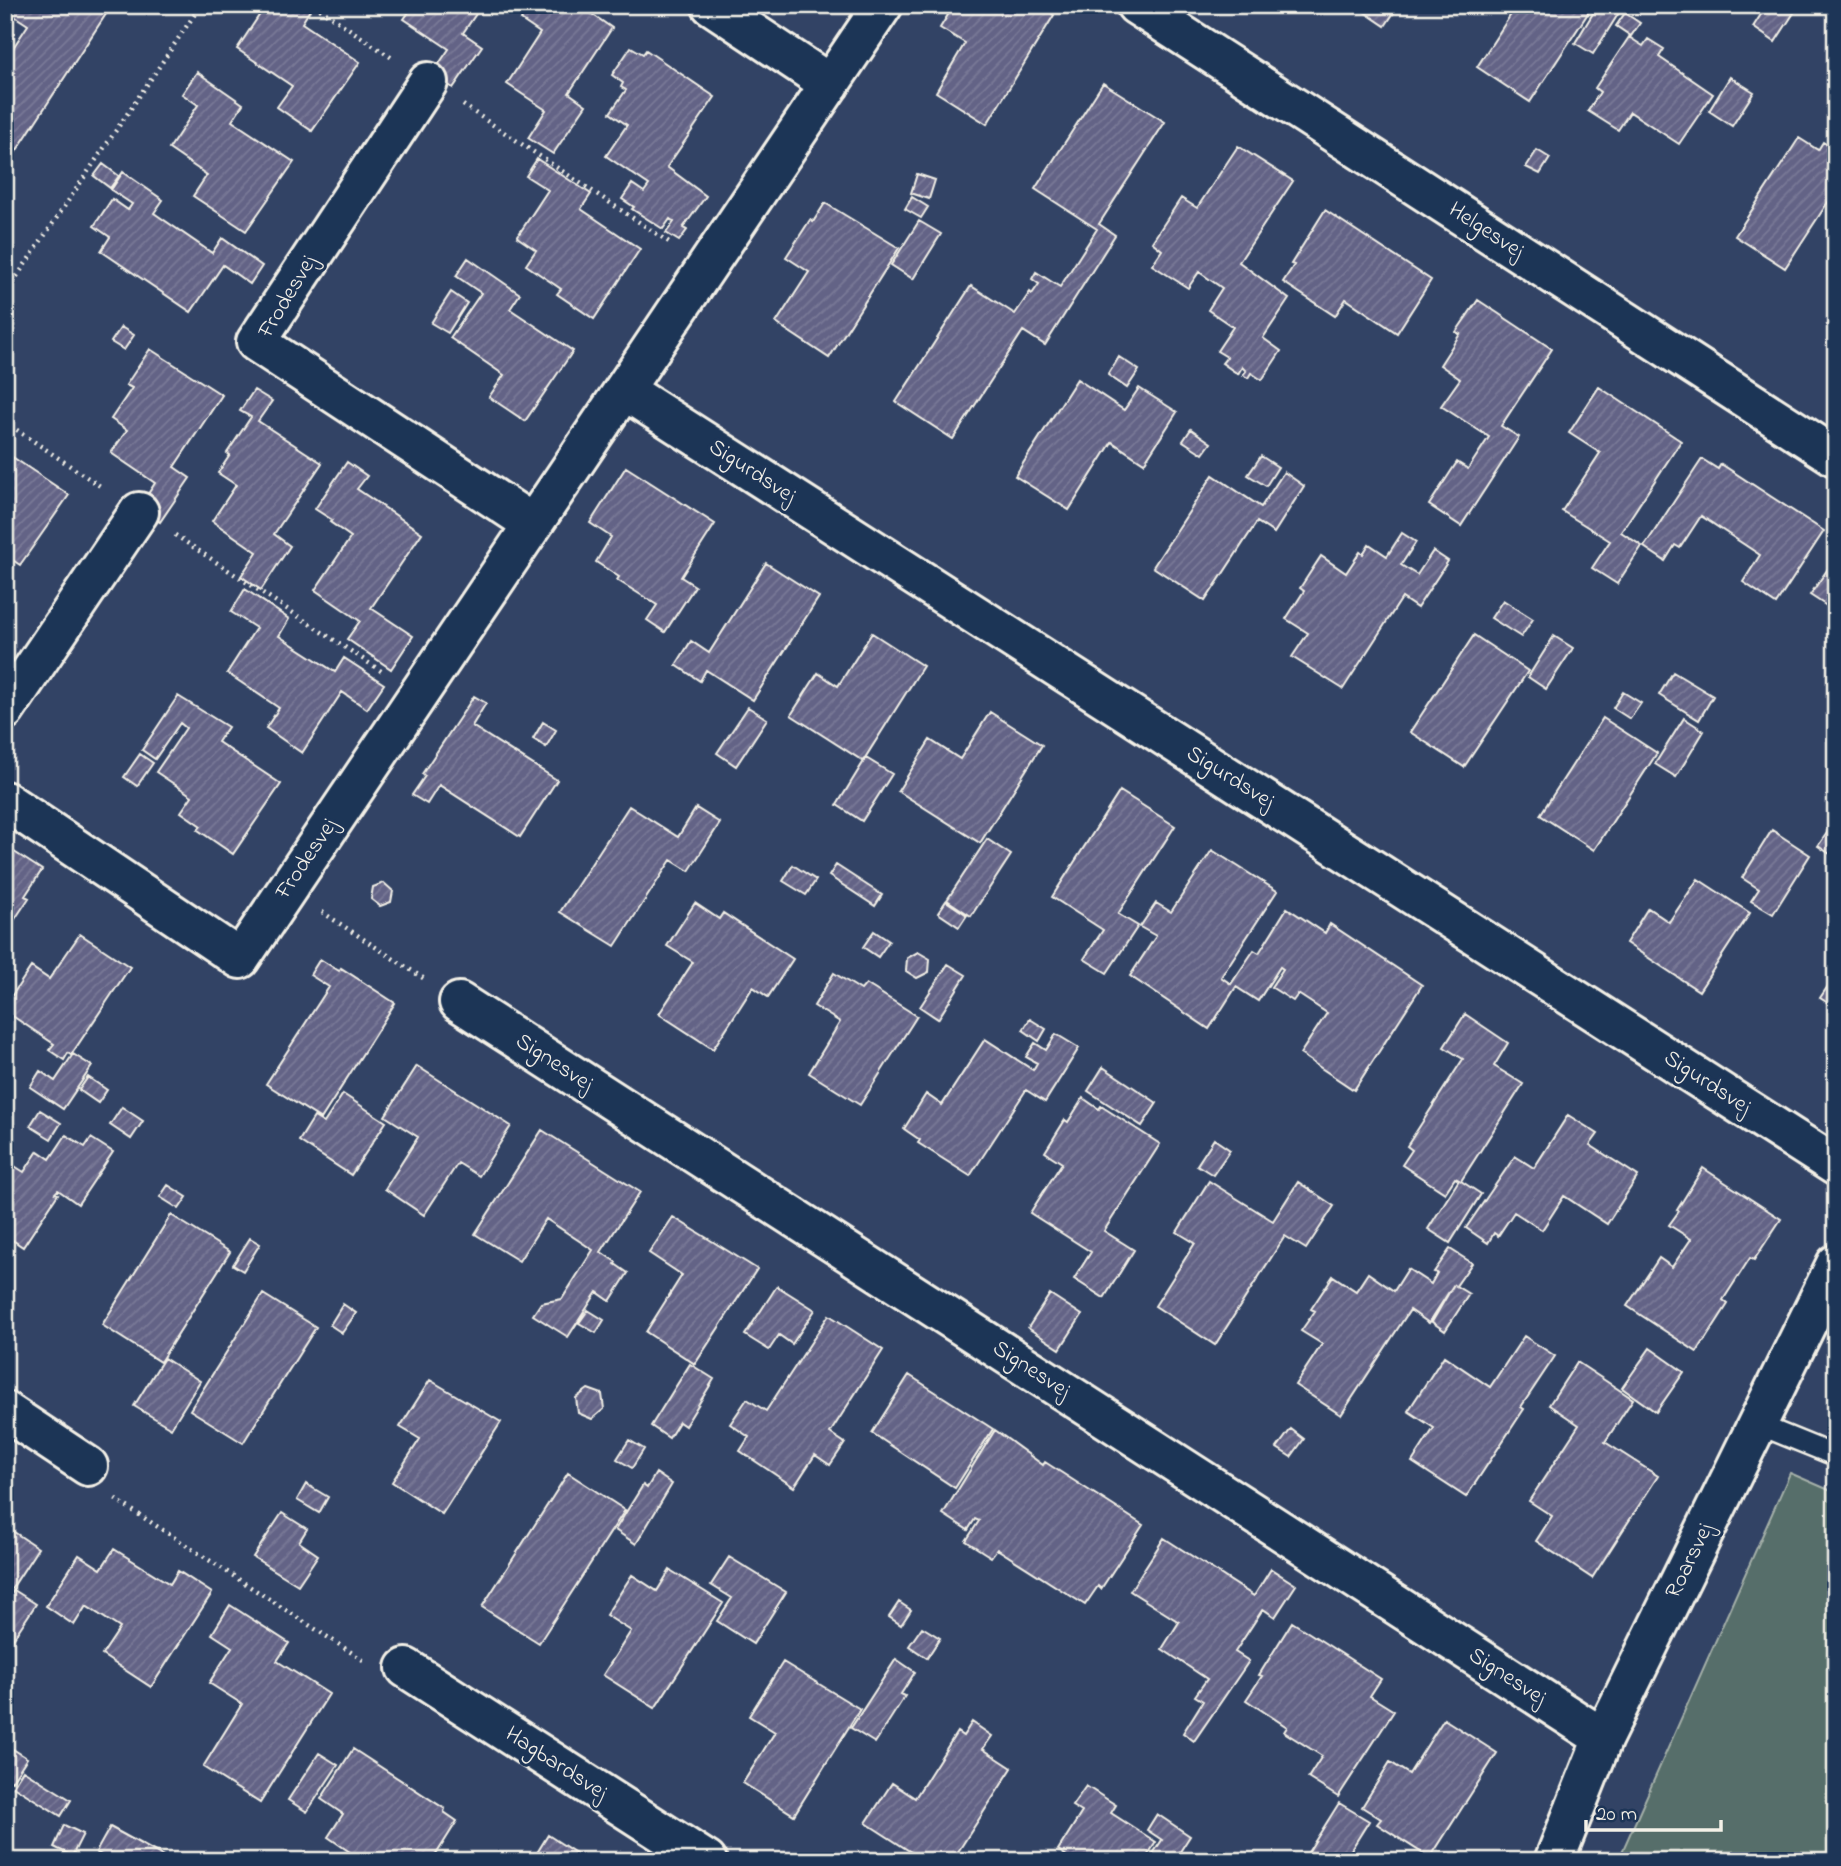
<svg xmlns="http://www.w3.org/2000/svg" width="1841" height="1866" viewBox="0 0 1841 1866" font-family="'Indie Flower',sans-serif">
<defs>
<pattern id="building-hatch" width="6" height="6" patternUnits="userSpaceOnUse" patternTransform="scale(1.75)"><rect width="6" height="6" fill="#636386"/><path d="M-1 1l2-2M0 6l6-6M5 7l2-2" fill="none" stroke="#7a7a97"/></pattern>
</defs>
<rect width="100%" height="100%" fill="#324365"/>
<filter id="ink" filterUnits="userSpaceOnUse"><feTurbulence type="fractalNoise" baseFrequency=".0143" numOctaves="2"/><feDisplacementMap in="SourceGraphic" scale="14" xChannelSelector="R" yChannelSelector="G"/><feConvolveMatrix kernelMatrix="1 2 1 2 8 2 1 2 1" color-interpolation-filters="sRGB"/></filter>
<g filter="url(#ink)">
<path fill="#566e6a" stroke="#a5b0a9" stroke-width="2" d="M 1790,1473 L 1836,1493 L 1836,1861 L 1618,1861 Z"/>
<path fill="url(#building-hatch)" stroke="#f4f1e8" stroke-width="2" d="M 5,5 L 99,5 L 108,11 L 15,153 L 5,146 L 5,60 L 28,25 L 5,10 Z
M 266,5 L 313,5 L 302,23 L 360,62 L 312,131 L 277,107 L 292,86 L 237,49 Z
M 414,5 L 482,5 L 463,33 L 482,46 L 453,88 L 432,74 L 449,49 L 404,19 Z
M 531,5 L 579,5 L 612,28 L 569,93 L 586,105 L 553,154 L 528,138 L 546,110 L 507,84 L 540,33 L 521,20 Z
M 954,5 L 1039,5 L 1054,15 L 987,124 L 936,92 L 965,43 L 940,28 Z
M 1354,5 L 1399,5 L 1385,26 Z
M 1517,5 L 1589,5 L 1592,7 L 1530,102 L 1477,67 Z
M 1598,5 L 1617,5 L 1622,8 L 1593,54 L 1575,43 Z
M 1767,5 L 1799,5 L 1775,42 L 1753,27 Z
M 1625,13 L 1640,23 L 1631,36 L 1616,26 Z
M 1629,37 L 1643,46 L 1648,39 L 1664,49 L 1659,57 L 1713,94 L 1679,144 L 1630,112 L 1618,130 L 1588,111 L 1600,92 L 1595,88 Z
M 631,47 L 643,54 L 646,50 L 715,97 L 667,167 L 706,196 L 683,228 L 687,230 L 679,241 L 666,233 L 674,222 L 670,219 L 663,229 L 632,209 L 634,207 L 622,199 L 632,184 L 644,192 L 649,185 L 606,156 L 627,125 L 610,113 L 626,90 L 621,87 L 623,83 L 612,75 Z
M 197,72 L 243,104 L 232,121 L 294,162 L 246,231 L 193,196 L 207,175 L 169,149 L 198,105 L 182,94 Z
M 1730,77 L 1754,92 L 1732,126 L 1709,111 Z
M 1103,83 L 1165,122 L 1099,224 L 1115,235 L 1045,345 L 1023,331 L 953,439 L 896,402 L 971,286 L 1015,314 L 1030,292 L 1032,294 L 1039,284 L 1032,279 L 1036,272 L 1060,287 L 1097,229 L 1035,189 Z
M 1799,138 L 1818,150 L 1823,142 L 1836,150 L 1836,207 L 1828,202 L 1785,268 L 1735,236 Z
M 1238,146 L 1293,181 L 1239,262 L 1289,299 L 1263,338 L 1281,351 L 1262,380 L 1251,373 L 1248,378 L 1243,375 L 1246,371 L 1242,367 L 1238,374 L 1222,363 L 1227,357 L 1217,351 L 1233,327 L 1208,310 L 1222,288 L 1199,272 L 1188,288 L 1152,265 L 1162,250 L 1152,242 L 1181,198 L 1197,208 Z
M 1537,150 L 1550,158 L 1540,174 L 1526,167 Z
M 537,159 L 591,194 L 581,209 L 640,249 L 594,319 L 557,294 L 561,289 L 526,265 L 536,250 L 517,237 L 548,190 L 526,176 Z
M 103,164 L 119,176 L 110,188 L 94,176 Z
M 123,172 L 163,200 L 154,213 L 212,253 L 222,238 L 262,266 L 250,284 L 223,265 L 191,312 L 101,251 L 110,237 L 94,226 L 112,199 L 128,210 L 132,204 L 111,190 Z
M 917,174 L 935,180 L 929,199 L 911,193 Z
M 912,197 L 928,207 L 921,218 L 905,209 Z
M 825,203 L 899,248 L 829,358 L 776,323 L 809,272 L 786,257 L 810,220 L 813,222 Z
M 1325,210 L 1431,280 L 1397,333 L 1346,299 L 1335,316 L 1283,282 L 1294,265 L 1291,264 Z
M 919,221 L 941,234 L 913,279 L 891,265 Z
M 468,258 L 520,294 L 510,309 L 573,351 L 525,421 L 489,397 L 504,375 L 450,338 L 481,293 L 456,276 Z
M 451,292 L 467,303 L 448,333 L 431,323 Z
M 1478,300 L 1552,349 L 1501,426 L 1519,437 L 1461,526 L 1429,505 L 1457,462 L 1468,469 L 1489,437 L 1441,406 L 1460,379 L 1440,365 L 1460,334 L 1456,332 Z
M 121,327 L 134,335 L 124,350 L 111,342 Z
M 150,349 L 222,395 L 174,467 L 190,478 L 160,522 L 139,508 L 155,483 L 111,453 L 127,430 L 111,419 L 132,388 L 126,385 Z
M 1119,357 L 1139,370 L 1127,388 L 1108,375 Z
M 1077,379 L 1124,410 L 1139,388 L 1177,412 L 1144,463 L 1112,442 L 1069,510 L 1015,476 Z
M 1599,387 L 1681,441 L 1621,532 L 1642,546 L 1617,584 L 1592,568 L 1610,541 L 1562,511 L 1600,453 L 1569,433 Z
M 254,390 L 272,401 L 258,421 L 322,463 L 274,534 L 290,546 L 261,590 L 241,576 L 257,552 L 212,521 L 236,485 L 218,473 L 230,455 L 227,453 L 251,417 L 240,411 Z
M 1191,429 L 1211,443 L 1203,454 L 1183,441 Z
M 5,452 L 69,495 L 20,565 L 5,555 Z
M 1261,456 L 1278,467 L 1266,486 L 1248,475 Z
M 1702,459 L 1718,469 L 1721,464 L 1824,531 L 1776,604 L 1743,582 L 1760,555 L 1701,516 L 1680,548 L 1675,545 L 1665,561 L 1644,547 Z
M 347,462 L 367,476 L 357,489 L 422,533 L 371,608 L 413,636 L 391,669 L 347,639 L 360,621 L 315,590 L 351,537 L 330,522 L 332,520 L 315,509 Z
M 626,467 L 715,524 L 681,577 L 695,586 L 665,632 L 647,620 L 657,605 L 617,580 L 619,577 L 596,562 L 611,537 L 590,523 Z
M 1284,472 L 1304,486 L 1274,533 L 1257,522 L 1205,601 L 1153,567 L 1213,475 L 1261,507 Z
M 1402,533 L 1416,542 L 1401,565 L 1417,575 L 1433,551 L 1448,561 L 1417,608 L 1402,598 L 1343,689 L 1292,657 L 1308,633 L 1286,619 L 1304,591 L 1300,588 L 1321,556 L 1346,573 L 1360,552 L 1363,554 L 1369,544 L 1387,556 Z
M 1836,557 L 1836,612 L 1810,595 Z
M 766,563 L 819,597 L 753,700 L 706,670 L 700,681 L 676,665 L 691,641 L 709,653 Z
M 245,589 L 289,619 L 279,636 L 335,672 L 344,658 L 384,684 L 367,709 L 342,692 L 302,753 L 266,728 L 279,708 L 227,673 L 256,628 L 231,612 Z
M 1503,600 L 1533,619 L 1521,637 L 1491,618 Z
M 872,633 L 923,666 L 863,761 L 791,715 L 818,673 L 838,686 Z
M 1474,635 L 1528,671 L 1464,767 L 1410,732 Z
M 1554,636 L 1573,648 L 1546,689 L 1528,677 Z
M 1673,672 L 1713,696 L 1699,720 L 1659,695 Z
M 1623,692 L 1641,703 L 1630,719 L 1613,708 Z
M 178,696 L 228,727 L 218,742 L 281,784 L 233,854 L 198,830 L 201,826 L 181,812 L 192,796 L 156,772 L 186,728 L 180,723 L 155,759 L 142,750 Z
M 474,696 L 486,703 L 472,726 L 557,780 L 520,837 L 439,785 L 427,804 L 412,795 L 425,776 L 422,774 Z
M 748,707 L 767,719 L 736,766 L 717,753 Z
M 990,712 L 1042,745 L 980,843 L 898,791 L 930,740 L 960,759 Z
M 1603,718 L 1657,753 L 1594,850 L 1540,815 Z
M 1684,718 L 1704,731 L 1676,777 L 1655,764 Z
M 543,722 L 556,730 L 546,747 L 533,739 Z
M 140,754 L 153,763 L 137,786 L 124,777 Z
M 866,758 L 892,774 L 862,821 L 837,805 Z
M 1120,791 L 1175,826 L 1118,914 L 1138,926 L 1107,973 L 1084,959 L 1103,930 L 1052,897 Z
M 629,806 L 678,837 L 696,808 L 720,823 L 689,871 L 671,860 L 615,946 L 560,912 Z
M 1836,820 L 1836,852 L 1833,856 L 1818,846 Z
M 1772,830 L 1810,855 L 1773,914 L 1751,901 L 1759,889 L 1742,878 Z
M 987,839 L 1011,855 L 971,916 L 947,900 Z
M 5,846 L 42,870 L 25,896 L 29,898 L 5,934 Z
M 1212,850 L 1277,891 L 1221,977 L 1231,984 L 1254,950 L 1259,953 L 1287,908 L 1325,933 L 1330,924 L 1422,985 L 1354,1090 L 1300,1054 L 1327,1013 L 1298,994 L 1293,1001 L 1271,987 L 1283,969 L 1280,967 L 1258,1001 L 1236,987 L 1209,1029 L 1130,976 L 1156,936 L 1140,927 L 1156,903 L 1171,912 Z
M 793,865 L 816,880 L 806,895 L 783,881 Z
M 836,865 L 882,895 L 875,906 L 829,876 Z
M 1698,879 L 1750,913 L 1699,991 L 1626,943 L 1648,908 L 1669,922 Z
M 384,883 L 393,891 L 391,902 L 380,906 L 371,899 L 373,887 Z
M 946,901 L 967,915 L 959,927 L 938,913 Z
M 695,903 L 719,919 L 723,913 L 793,959 L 768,997 L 753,987 L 713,1049 L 659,1014 L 693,962 L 667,946 Z
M 874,931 L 889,941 L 878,957 L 863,947 Z
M 80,934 L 130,967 L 71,1055 L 68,1053 L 64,1060 L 49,1050 L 54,1044 L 5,1011 L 5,1006 L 31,967 L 49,979 Z
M 918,952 L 930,959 L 929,972 L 917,978 L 906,971 L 907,958 Z
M 320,959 L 339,971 L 341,968 L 395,1003 L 321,1119 L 266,1084 L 329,987 L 310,975 Z
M 948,964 L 966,975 L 938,1019 L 920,1007 Z
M 834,973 L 861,990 L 866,984 L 917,1016 L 860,1105 L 809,1073 L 840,1022 L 814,1006 Z
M 1836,974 L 1836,1008 L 1820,998 Z
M 1465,1014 L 1508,1043 L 1494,1066 L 1523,1084 L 1461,1181 L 1481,1194 L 1450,1243 L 1428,1229 L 1459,1180 L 1455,1178 L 1445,1193 L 1402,1165 L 1412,1150 L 1407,1146 L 1463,1059 L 1444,1047 Z
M 1030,1019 L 1046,1029 L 1039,1041 L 1023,1030 Z
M 1056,1034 L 1079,1048 L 1045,1102 L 1026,1090 L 970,1176 L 918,1143 L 920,1140 L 904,1129 L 926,1094 L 942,1105 L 985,1039 L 1033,1070 L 1037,1063 L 1026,1057 L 1035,1043 L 1046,1050 Z
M 73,1054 L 92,1066 L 63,1109 L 30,1087 L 40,1071 L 55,1081 Z
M 417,1066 L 511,1126 L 479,1176 L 458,1163 L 424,1215 L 385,1189 L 418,1137 L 385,1116 Z
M 1103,1067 L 1157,1103 L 1142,1126 L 1088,1091 Z
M 88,1077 L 107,1090 L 98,1103 L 79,1090 Z
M 343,1094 L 386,1122 L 351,1175 L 299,1141 L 314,1117 L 324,1123 Z
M 1083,1098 L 1099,1109 L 1101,1106 L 1160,1144 L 1104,1231 L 1134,1250 L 1104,1298 L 1074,1279 L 1091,1252 L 1030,1213 L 1062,1163 L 1045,1152 L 1065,1120 L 1068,1122 Z
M 122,1107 L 143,1121 L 131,1139 L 110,1125 Z
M 40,1110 L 61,1123 L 51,1139 L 30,1126 Z
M 1568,1115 L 1598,1134 L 1590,1145 L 1638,1176 L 1607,1224 L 1564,1196 L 1542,1230 L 1514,1212 L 1498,1236 L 1494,1233 L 1488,1243 L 1466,1228 L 1515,1156 L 1534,1168 Z
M 542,1130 L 640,1192 L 601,1252 L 616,1262 L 615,1264 L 628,1273 L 610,1301 L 597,1292 L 568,1337 L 533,1315 L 541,1303 L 562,1299 L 593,1250 L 546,1219 L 519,1261 L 475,1234 Z
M 66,1135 L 85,1147 L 91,1138 L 113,1152 L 78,1204 L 58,1190 L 55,1193 L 58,1194 L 23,1247 L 5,1235 L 5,1160 L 24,1172 L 38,1151 L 50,1159 Z
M 1214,1139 L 1230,1150 L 1213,1175 L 1197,1165 Z
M 1703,1168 L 1781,1219 L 1754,1260 L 1750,1258 L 1723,1300 L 1728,1304 L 1697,1352 L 1627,1306 L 1659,1258 L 1672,1267 L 1691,1239 L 1669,1225 L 1679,1211 L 1677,1210 Z
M 1209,1181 L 1273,1221 L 1298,1182 L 1334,1206 L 1306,1249 L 1285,1236 L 1215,1345 L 1155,1306 L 1195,1243 L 1177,1232 Z
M 168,1185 L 187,1197 L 179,1209 L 160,1197 Z
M 171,1215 L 230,1252 L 160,1362 L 102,1325 Z
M 673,1217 L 757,1269 L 695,1364 L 646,1332 L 682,1275 L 649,1253 Z
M 250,1238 L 260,1244 L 243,1271 L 233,1265 Z
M 1450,1249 L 1472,1263 L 1456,1286 L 1469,1294 L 1445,1331 L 1432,1322 L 1454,1284 L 1429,1323 L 1410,1310 L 1341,1415 L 1295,1385 L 1322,1344 L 1301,1331 L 1315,1311 L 1311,1309 L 1333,1276 L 1356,1291 L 1368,1273 L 1394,1291 L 1408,1269 L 1431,1284 L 1437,1273 L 1434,1272 Z
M 777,1286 L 815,1310 L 792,1344 L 779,1335 L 769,1350 L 745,1335 Z
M 263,1294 L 316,1327 L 243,1443 L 190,1410 Z
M 1050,1294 L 1082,1315 L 1060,1349 L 1028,1328 Z
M 343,1304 L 356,1313 L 342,1333 L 330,1325 Z
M 588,1310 L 604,1320 L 596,1333 L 579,1323 Z
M 829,1315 L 883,1350 L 830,1433 L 845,1443 L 830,1465 L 815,1455 L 794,1487 L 740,1451 L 749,1437 L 730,1424 L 747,1399 L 766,1411 Z
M 1524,1336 L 1555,1356 L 1521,1407 L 1524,1409 L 1466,1497 L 1412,1462 L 1434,1428 L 1408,1411 L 1444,1356 L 1490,1387 Z
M 1650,1348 L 1684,1372 L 1656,1412 L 1622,1388 Z
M 164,1358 L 200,1381 L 171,1428 L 134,1406 Z
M 1577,1362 L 1633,1399 L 1605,1442 L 1658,1476 L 1592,1578 L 1536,1541 L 1552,1516 L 1529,1501 L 1579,1425 L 1549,1405 Z
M 690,1364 L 714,1379 L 685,1426 L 679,1422 L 669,1438 L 651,1426 Z
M 909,1375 L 993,1429 L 955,1488 L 872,1433 Z
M 430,1380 L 501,1422 L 442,1514 L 392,1482 L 420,1439 L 400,1427 Z
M 588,1389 L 602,1394 L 604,1409 L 592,1419 L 578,1413 L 576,1398 Z
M 1291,1429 L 1304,1439 L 1291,1457 L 1277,1448 Z
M 995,1430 L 1043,1465 L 1045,1462 L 1143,1525 L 1101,1589 L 1098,1586 L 1085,1605 L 997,1549 L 991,1557 L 966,1541 L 979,1521 L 975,1519 L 968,1530 L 943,1514 Z
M 629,1440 L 644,1449 L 632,1468 L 617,1459 Z
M 568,1473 L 625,1510 L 539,1643 L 482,1607 Z
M 656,1473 L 672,1484 L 636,1544 L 615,1530 L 643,1485 L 647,1488 Z
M 306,1484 L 328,1497 L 319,1513 L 297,1500 Z
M 282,1513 L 307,1529 L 299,1542 L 318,1555 L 298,1585 L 253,1557 Z
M 5,1526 L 38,1548 L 5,1599 Z
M 1164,1538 L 1254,1596 L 1271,1569 L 1296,1585 L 1275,1617 L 1263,1609 L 1235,1652 L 1249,1661 L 1194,1741 L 1183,1733 L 1203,1701 L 1195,1696 L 1207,1679 L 1162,1649 L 1179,1622 L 1130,1591 Z
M 114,1549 L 170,1584 L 178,1571 L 212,1593 L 151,1687 L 102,1655 L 120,1628 L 86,1606 L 74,1625 L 46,1606 L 79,1555 L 101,1569 Z
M 729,1557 L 786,1592 L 753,1644 L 717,1621 L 732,1598 L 711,1585 Z
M 670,1570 L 723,1603 L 655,1708 L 603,1675 L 631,1631 L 606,1615 L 632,1575 L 657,1591 Z
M 14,1590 L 36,1604 L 5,1651 L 5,1603 Z
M 899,1602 L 911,1610 L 901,1625 L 889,1617 Z
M 230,1605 L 289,1643 L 277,1661 L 329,1694 L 260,1803 L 203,1767 L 242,1704 L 209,1683 L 232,1647 L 212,1634 Z
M 1292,1622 L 1381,1679 L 1370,1696 L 1394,1711 L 1338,1797 L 1308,1778 L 1322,1756 L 1284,1732 L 1287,1727 L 1246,1700 L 1262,1676 L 1259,1675 Z
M 922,1627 L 940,1638 L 927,1658 L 909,1646 Z
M 896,1659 L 915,1672 L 901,1694 L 905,1696 L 875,1743 L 851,1728 Z
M 783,1662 L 860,1709 L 794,1815 L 743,1783 L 775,1732 L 749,1716 Z
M 1444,1719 L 1497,1753 L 1430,1858 L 1377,1824 L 1381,1819 L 1362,1807 L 1390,1762 L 1409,1774 Z
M 972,1722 L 992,1736 L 983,1749 L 1012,1768 L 952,1861 L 925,1861 L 866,1823 L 892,1783 L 915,1798 L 957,1732 L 963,1736 Z
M 5,1744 L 27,1758 L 12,1781 L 5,1776 Z
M 353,1749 L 445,1809 L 444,1812 L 457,1821 L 432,1861 L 363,1861 L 328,1837 L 343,1814 L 321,1799 Z
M 319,1753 L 338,1765 L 307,1812 L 288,1800 Z
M 23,1770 L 71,1800 L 61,1816 L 13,1786 Z
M 1086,1786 L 1116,1805 L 1111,1813 L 1156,1842 L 1144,1861 L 1074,1861 L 1058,1850 L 1082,1812 L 1072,1806 Z
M 1339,1803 L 1369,1821 L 1344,1861 L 1317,1861 L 1307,1854 Z
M 1157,1814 L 1190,1836 L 1174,1861 L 1160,1861 L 1152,1855 L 1162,1840 L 1147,1830 Z
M 64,1825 L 83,1834 L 72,1856 L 54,1847 Z
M 110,1827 L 172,1861 L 112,1861 L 96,1852 Z
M 548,1835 L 588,1861 L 532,1861 Z"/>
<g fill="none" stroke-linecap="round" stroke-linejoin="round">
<g stroke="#f4f1e8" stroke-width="24">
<path id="service" d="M 1757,1424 L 1836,1456"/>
</g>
<g stroke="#f4f1e8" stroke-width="44">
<path id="minor" d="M 711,5 L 830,84
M 1136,5 L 1836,457
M 428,82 L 256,342 L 533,524
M 624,390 L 1836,1166
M 5,710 L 139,512
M 5,801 L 240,959 L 883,5
M 459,1002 L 1603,1738
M 5,1411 L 88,1466
M 406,1668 L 707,1861
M 1554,1861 L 1603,1738 L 1836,1264"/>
</g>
<path stroke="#f4f1e8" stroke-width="4.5" stroke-dasharray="2 5" stroke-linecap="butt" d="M 314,5 L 395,60
M 463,105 L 672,244
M 5,294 L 201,5
M 5,422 L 103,488
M 175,535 L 384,673
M 322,912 L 426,980
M 115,1499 L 366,1662"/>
<use href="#service" stroke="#1d3557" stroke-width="19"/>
<use href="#minor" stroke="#1d3557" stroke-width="38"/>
</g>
</g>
<g text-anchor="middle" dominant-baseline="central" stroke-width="6" stroke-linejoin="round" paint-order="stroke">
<g font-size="23" fill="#f4f1e8" stroke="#1d3557">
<text transform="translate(1486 231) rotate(33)">Helgesvej</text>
<text transform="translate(288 297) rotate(-59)">Frodesvej</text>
<text transform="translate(752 472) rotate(33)">Sigurdsvej</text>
<text transform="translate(1230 778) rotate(32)">Sigurdsvej</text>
<text transform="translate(307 859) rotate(-56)">Frodesvej</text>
<text transform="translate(554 1063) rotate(33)">Signesvej</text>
<text transform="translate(1707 1083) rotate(33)">Sigurdsvej</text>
<text transform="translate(1031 1370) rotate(33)">Signesvej</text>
<text transform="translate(1690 1561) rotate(-64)">Roarsvej</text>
<text transform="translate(1507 1677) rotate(33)">Signesvej</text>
<text transform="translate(556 1764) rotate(33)">Hagbardsvej</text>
</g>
</g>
<rect width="1841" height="1866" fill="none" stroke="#1d3557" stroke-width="28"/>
<rect x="14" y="14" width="1813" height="1838" fill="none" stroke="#f4f1e8" stroke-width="2.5" filter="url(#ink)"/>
<path d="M1586 1820v10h135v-10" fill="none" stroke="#f4f1e8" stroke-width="3.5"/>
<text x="1596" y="1820" font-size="21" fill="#f4f1e8" stroke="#1d3557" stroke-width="5" paint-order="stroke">20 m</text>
</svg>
